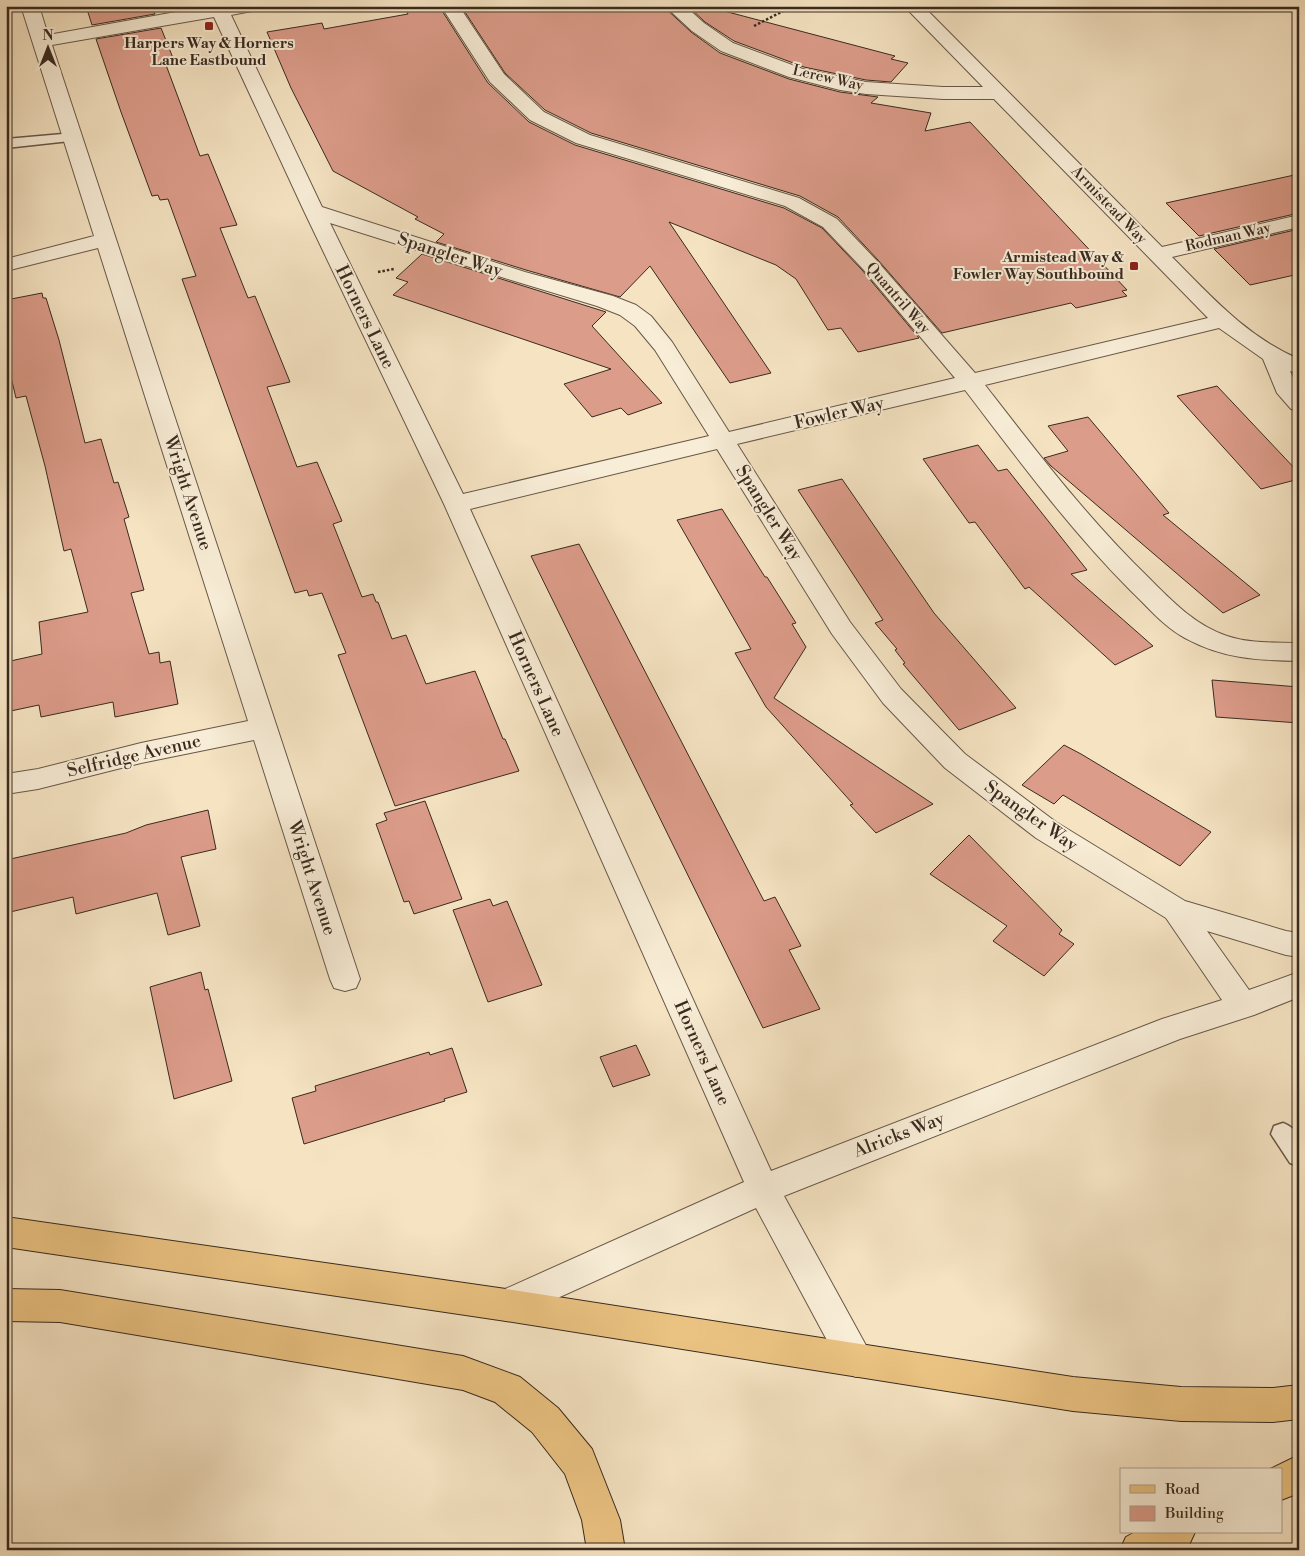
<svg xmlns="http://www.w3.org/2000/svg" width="1305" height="1556" viewBox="0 0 1305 1556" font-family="'Libre Bodoni',serif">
<rect width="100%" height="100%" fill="#f5e3c2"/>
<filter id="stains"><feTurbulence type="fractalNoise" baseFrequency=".004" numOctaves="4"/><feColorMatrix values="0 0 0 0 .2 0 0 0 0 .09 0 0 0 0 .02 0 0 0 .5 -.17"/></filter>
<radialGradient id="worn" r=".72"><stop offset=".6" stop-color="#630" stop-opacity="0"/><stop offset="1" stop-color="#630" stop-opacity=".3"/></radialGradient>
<path fill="#dc9c8a" stroke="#392a1f" d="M 86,6 L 152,6 L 155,14 L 92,25 Z
M 403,6 L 439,6 L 488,83 L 529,122 L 575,145 L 784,208 L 822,228 L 862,270 L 919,338 L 858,352 L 841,328 L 828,330 L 796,279 L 776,265 L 669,222 L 771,373 L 730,383 L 650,266 L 620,297 L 526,270 L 436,242 L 444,234 L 415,219 L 418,217 L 333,171 L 291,88 L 267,32 L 322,23 L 324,29 L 408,14 Z
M 461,6 L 663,6 L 691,32 L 720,53 L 789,79 L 840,92 L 878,97 L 871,103 L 931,113 L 925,131 L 970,122 L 1127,290 L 1122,291 L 1127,296 L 1076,308 L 1071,303 L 942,333 L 878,260 L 838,217 L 800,196 L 591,133 L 545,110 L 505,73 Z
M 688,6 L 705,6 L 895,56 L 891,59 L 908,63 L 891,82 L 866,80 L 804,67 L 734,41 L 705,22 Z
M 161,28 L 175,63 L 166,65 L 200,156 L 208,154 L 237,225 L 220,228 L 248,298 L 255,296 L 290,382 L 267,387 L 297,467 L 317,462 L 342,521 L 333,524 L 362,597 L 373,594 L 376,602 L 378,602 L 392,639 L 406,635 L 426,684 L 475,671 L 503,739 L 505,739 L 519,771 L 395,806 L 338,655 L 346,653 L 322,593 L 309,596 L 307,590 L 295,593 L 182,279 L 196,276 L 168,199 L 160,200 L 158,195 L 152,196 L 121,112 L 96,39 Z
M 1299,174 L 1299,213 L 1199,236 L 1166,203 Z
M 1299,229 L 1299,274 L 1250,285 L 1214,249 Z
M 422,254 L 606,312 L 592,326 L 662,403 L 628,415 L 621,408 L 592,417 L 564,384 L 611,369 L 393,295 L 408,282 L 396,278 Z
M 42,293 L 43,298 L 46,298 L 59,340 L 85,443 L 101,439 L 114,483 L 118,482 L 129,517 L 124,519 L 144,590 L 131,593 L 149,654 L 159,652 L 160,663 L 170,661 L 178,704 L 115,717 L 113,702 L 41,717 L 39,705 L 6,712 L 6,662 L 42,654 L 39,622 L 88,612 L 71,549 L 64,551 L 45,466 L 26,396 L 16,398 L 6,356 L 6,300 Z
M 1217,386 L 1299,473 L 1299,479 L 1261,489 L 1177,396 Z
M 1088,417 L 1169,513 L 1163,515 L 1260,595 L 1223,613 L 1051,466 L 1044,458 L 1068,451 L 1048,426 Z
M 978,445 L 998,471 L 1007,469 L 1087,570 L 1071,574 L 1153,646 L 1115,665 L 1029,587 L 1025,589 L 975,522 L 969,523 L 923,459 Z
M 842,479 L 934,613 L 1016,708 L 959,730 L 903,664 L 905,663 L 895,650 L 897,649 L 875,623 L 883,620 L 798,490 Z
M 722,509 L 765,577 L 767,577 L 796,623 L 792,624 L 806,647 L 774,698 L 933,804 L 876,833 L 850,805 L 853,804 L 766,707 L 735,653 L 751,649 L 677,520 Z
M 579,544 L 764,901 L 775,897 L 801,946 L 789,950 L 820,1009 L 763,1028 L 531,556 Z
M 1212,680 L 1299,687 L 1299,723 L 1216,717 Z
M 1064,745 L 1081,754 L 1211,832 L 1180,866 L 1063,795 L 1054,804 L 1022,785 Z
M 425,801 L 462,899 L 414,914 L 409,901 L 404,902 L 376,824 L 387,820 L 384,813 Z
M 208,810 L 216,849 L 181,857 L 200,926 L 168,935 L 157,893 L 76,914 L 73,897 L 6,913 L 6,860 L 126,833 L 146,825 Z
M 969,835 L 1062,930 L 1059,934 L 1074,944 L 1044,976 L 993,941 L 1007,926 L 930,874 Z
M 490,899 L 493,906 L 507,901 L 542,985 L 488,1002 L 453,910 Z
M 201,972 L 205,990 L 208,989 L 232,1081 L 174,1099 L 150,987 Z
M 636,1045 L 650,1075 L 613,1087 L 600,1057 Z
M 452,1048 L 467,1092 L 444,1099 L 445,1101 L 304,1144 L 292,1098 L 316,1091 L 315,1086 L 429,1052 L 430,1055 Z"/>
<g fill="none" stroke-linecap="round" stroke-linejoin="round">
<g stroke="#685848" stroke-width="3">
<path id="lane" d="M 74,133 L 79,134 L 81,137 L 79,140 L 6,148 L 6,139 Z
M 1283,1123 C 1304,1131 1299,1147 1299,1166 L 1290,1163 L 1271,1134 L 1274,1126 Z"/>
</g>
<g stroke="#685848" stroke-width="2">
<path id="street" d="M 21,6 L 39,6 L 48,35 L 209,6 L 260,6 L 257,10 L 231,15 L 322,207 L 525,272 L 613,296 L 636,305 L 651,316 L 672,342 L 729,432 L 955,378 L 863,269 L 823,227 L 785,206 L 576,143 L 530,120 L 490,82 L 441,6 L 459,6 L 504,74 L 544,112 L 590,135 L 799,198 L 837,219 L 877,261 L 975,373 L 1208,318 L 994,99 L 943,99 L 866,94 L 840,90 L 789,77 L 721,51 L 692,31 L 665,6 L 685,6 L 704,23 L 733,43 L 803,69 L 866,82 L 943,87 L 983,87 L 904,6 L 923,6 L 1162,247 L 1299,215 L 1299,227 L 1172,257 C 1211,296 1247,337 1299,359 L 1299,374 L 1290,371 L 1299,390 L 1299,411 L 1291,409 L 1277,393 L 1263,359 L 1219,328 L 985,385 C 1037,452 1088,519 1149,578 C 1173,602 1195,625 1227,636 C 1251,644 1275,642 1299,643 L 1299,661 C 1256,660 1224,659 1185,638 C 1164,627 1148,607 1131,591 C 1069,529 1018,459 965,390 L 737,444 L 850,622 L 901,689 L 965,754 L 1056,822 L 1185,901 L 1286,931 L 1299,933 L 1299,957 L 1286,955 L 1207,931 L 1249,990 L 1299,972 L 1299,997 L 1254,1015 L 1180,1039 L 784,1196 L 874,1360 L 868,1372 L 856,1377 L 844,1372 L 756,1208 L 518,1316 L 506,1321 L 494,1316 L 489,1305 L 494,1294 L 744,1182 L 444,504 L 304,211 L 214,17 L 52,45 L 360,979 L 356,988 L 345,991 L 334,988 L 330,979 L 254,740 L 141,763 L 38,789 L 6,794 L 6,774 L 38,769 L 141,743 L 248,721 L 98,248 L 6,271 L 6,259 L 94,236 ZM 330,223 L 511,280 L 597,306 L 620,315 L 635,326 L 655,350 L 709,436 L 463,494 ZM 717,449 L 832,634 L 883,703 L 945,768 L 1036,838 L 1166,918 L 1222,1000 L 1162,1019 L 771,1171 L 470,509 Z"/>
</g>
<g stroke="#392a1f" stroke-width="2">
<path id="primary" d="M 6,1217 L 506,1289 L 1073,1377 L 1181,1387 L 1273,1388 L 1299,1385 L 1299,1419 L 1273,1422 L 1181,1421 L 1073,1411 L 506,1321 L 6,1247 Z
M 6,1289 L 60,1290 L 463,1356 L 520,1377 L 558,1408 L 592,1449 L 620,1520 L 625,1550 L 587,1550 L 582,1520 L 565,1474 L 532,1432 L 495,1402 L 463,1390 L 60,1322 L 6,1321 Z
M 1299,1455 L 1299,1493 L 1281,1500 L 1281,1470 L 1268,1470 Z
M 1135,1532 L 1195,1532 L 1189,1545 L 1180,1550 L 1120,1550 L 1126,1537 Z"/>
</g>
<path stroke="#392a1f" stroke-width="2.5" stroke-dasharray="2.5 2" stroke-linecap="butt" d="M 754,26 L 793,6
M 378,272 L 394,269"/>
<use href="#lane" fill="#f8edd7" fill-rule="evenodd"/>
<use href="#street" fill="#f8edd7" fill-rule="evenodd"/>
<use href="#primary" fill="#eac281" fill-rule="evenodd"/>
</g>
<g fill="#8f2418" stroke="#f8edd7" stroke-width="2">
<rect x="204" y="21" width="10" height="10" rx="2.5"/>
<rect x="1129" y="261" width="10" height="10" rx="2.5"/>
</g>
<g text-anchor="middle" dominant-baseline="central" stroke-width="4" stroke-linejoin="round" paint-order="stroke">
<g font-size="15" font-weight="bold" fill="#392a1f" stroke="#f8edd7">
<text x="209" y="43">Harpers Way &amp; Horners<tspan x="209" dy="17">Lane Eastbound</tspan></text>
<text x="1124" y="257" text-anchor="end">Armistead Way &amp;<tspan x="1124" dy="17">Fowler Way Southbound</tspan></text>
</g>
<g font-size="15" fill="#392a1f" stroke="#f8edd7">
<text transform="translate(828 78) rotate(13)">Lerew Way</text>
<text transform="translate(1109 205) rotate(46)">Armistead Way</text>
<text transform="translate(1228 237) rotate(-13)">Rodman Way</text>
<text transform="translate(898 298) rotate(49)">Quantril Way</text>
</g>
<g font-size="18" fill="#392a1f" stroke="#f8edd7">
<text transform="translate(450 255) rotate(18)">Spangler Way</text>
<text transform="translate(365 317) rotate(64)">Horners Lane</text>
<text transform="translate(839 413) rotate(-13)">Fowler Way</text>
<text transform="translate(188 493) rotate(72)">Wright Avenue</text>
<text transform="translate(769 513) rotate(58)">Spangler Way</text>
<text transform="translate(536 684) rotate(66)">Horners Lane</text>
<text transform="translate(134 756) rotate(-13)">Selfridge Avenue</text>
<text transform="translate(1031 816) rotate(35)">Spangler Way</text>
<text transform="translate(312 878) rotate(72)">Wright Avenue</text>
<text transform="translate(702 1053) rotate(66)">Horners Lane</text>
<text transform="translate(899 1135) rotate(-21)">Alricks Way</text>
</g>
</g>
<rect width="1305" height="1556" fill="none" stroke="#f5e3c2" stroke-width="25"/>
<rect x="8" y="8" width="1290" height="1541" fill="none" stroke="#392a1f" stroke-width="2.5"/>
<rect x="12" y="12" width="1280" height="1531" fill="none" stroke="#392a1f"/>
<rect x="1120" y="1468" width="162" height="65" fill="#f8edd7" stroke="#ac9f8d"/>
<rect x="1130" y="1485" width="25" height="8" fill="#eac281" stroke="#ac9f8d"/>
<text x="1165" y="1494" font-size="15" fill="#392a1f">Road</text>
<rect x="1130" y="1506" width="25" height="15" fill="#dc9c8a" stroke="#ac9f8d"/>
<text x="1165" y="1518" font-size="15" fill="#392a1f">Building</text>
<g transform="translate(48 48)" stroke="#f8edd7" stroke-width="4" paint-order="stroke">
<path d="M0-4L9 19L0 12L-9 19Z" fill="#392a1f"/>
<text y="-8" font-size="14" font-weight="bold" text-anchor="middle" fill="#392a1f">N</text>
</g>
<rect width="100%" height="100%" filter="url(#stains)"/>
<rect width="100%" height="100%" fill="url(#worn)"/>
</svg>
